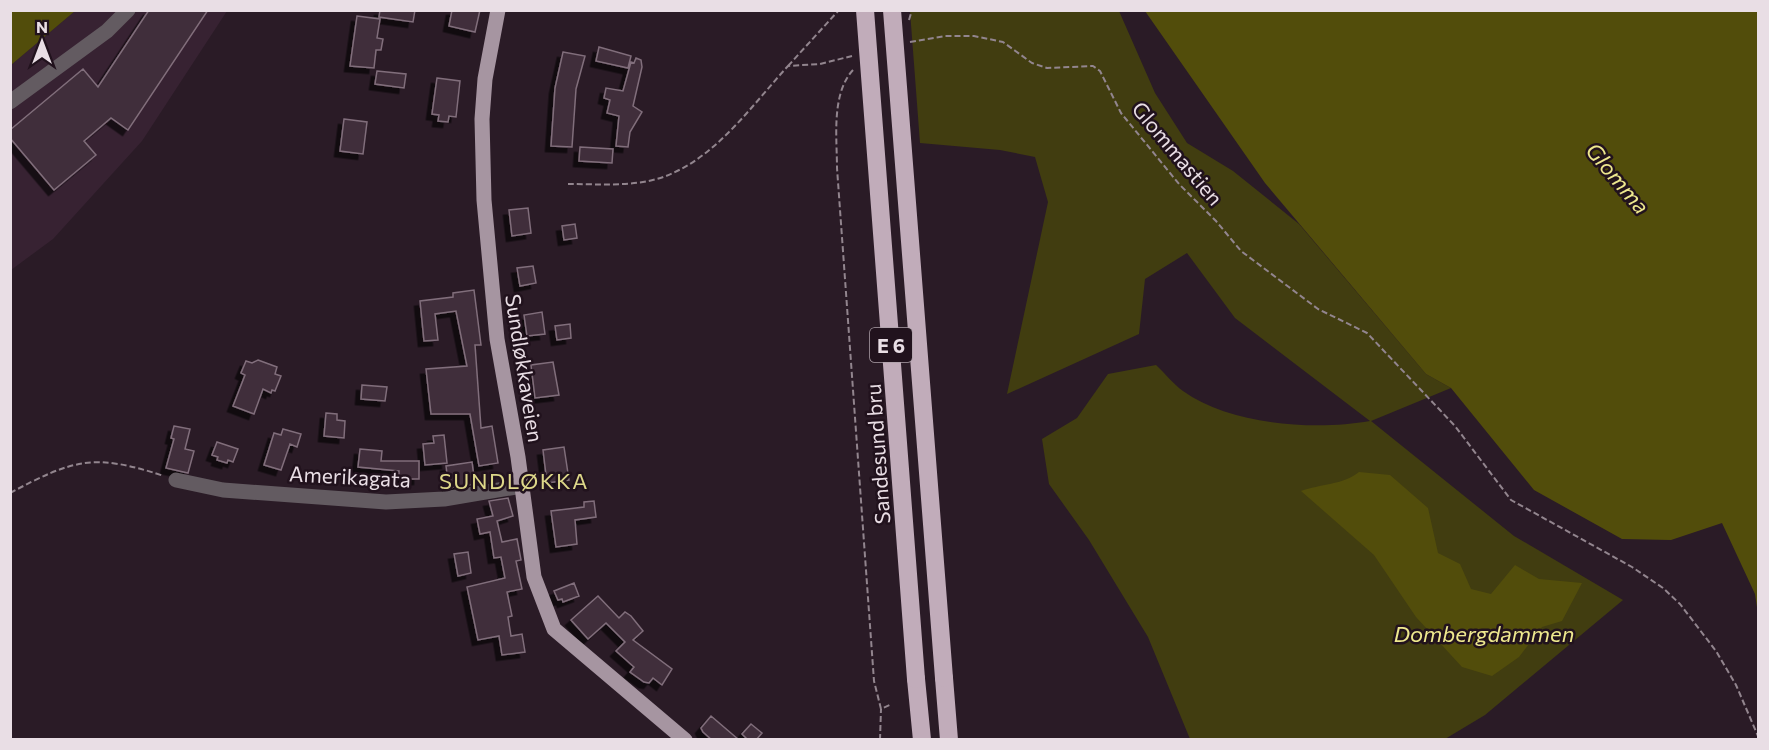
<svg xmlns="http://www.w3.org/2000/svg" width="1769" height="750" viewBox="0 0 1769 750" font-family="Commissioner,sans-serif">
<defs>
<filter id="shadow"><feDropShadow dx="-5.5" dy="5.5" stdDeviation="0" flood-color="#0009"/></filter>
</defs>
<rect width="100%" height="100%" fill="#2a1b26"/>
<path fill="#372232" d="M 75,11 L 227,11 L 142,141 L 53,239 L 11,270 L 11,65 Z"/>
<path fill="#413d10" d="M 910,11 L 1119,11 L 1155,93 L 1187,143 L 1233,171 L 1299,224 L 1426,374 L 1451,388 L 1371,421 L 1514,536 L 1623,600 L 1485,715 L 1445,739 L 1190,739 L 1148,637 L 1089,540 L 1049,484 L 1042,439 L 1077,418 L 1108,374 L 1156,365 C 1165,373 1173,384 1183,391 C 1230,425 1315,431 1370,421 L 1235,318 L 1187,253 L 1145,279 L 1139,334 L 1007,394 L 1048,202 L 1035,157 L 1000,150 L 920,143 Z"/>
<path fill="#524d0b" d="M 11,10 L 75,10 L 75,11 L 11,65 Z
M 1145,11 L 1758,11 L 1758,614 L 1755,594 L 1722,523 L 1671,540 L 1622,539 L 1534,490 L 1451,388 L 1426,374 L 1265,183 Z
M 1359,472 L 1390,475 L 1428,508 L 1438,553 L 1460,564 L 1471,589 L 1491,594 L 1515,565 L 1539,579 L 1582,583 L 1562,621 L 1542,627 L 1519,657 L 1492,676 L 1462,667 L 1416,617 L 1374,555 L 1301,491 C 1320,484 1343,485 1359,472 Z"/>
<path fill="#3f2e3a" stroke="#816e7b" stroke-width="1.5" filter="url(#shadow)" d="M 149,10 L 208,10 L 128,130 L 111,118 L 84,141 L 96,155 L 54,190 L 10,138 L 10,130 L 83,69 L 98,87 Z
M 380,10 L 415,10 L 413,22 L 379,17 Z
M 452,10 L 480,10 L 475,32 L 449,26 Z
M 357,16 L 380,19 L 377,38 L 383,39 L 381,50 L 376,50 L 374,68 L 350,66 Z
M 599,47 L 631,56 L 628,68 L 596,61 Z
M 563,52 L 585,56 L 576,89 L 572,147 L 551,146 L 555,88 Z
M 636,58 L 641,60 L 642,67 L 633,106 L 642,112 L 630,132 L 628,147 L 616,146 L 619,116 L 607,113 L 610,100 L 604,98 L 606,88 L 623,91 L 631,62 L 634,63 Z
M 377,71 L 406,74 L 404,88 L 375,84 Z
M 437,78 L 460,81 L 456,117 L 449,116 L 448,122 L 438,121 L 439,115 L 432,114 Z
M 344,119 L 367,122 L 363,154 L 340,151 Z
M 580,147 L 613,149 L 612,163 L 579,161 Z
M 528,208 L 531,233 L 512,236 L 509,210 Z
M 575,224 L 577,238 L 564,240 L 562,226 Z
M 533,266 L 536,283 L 520,286 L 517,268 Z
M 474,290 L 481,345 L 475,345 L 481,428 L 492,426 L 498,463 L 479,466 L 470,414 L 431,414 L 426,369 L 467,366 L 456,311 L 435,314 L 438,340 L 424,341 L 420,301 L 453,297 L 453,293 Z
M 542,312 L 545,334 L 527,336 L 524,315 Z
M 570,324 L 571,338 L 557,340 L 555,326 Z
M 258,360 L 277,367 L 275,374 L 281,376 L 275,391 L 272,390 L 271,393 L 263,389 L 254,414 L 233,406 L 245,375 L 241,373 L 246,361 L 252,363 Z
M 553,362 L 559,395 L 535,398 L 531,365 Z
M 362,385 L 387,387 L 385,401 L 361,399 Z
M 326,413 L 337,414 L 337,420 L 345,421 L 344,438 L 324,436 Z
M 174,426 L 190,429 L 185,449 L 194,451 L 188,473 L 166,468 L 174,439 L 171,438 Z
M 283,429 L 301,434 L 297,447 L 290,444 L 281,470 L 264,465 L 274,433 L 281,435 Z
M 444,435 L 447,463 L 425,465 L 423,444 L 434,443 L 433,436 Z
M 217,442 L 238,449 L 233,462 L 228,460 L 227,463 L 217,460 L 218,457 L 212,455 Z
M 564,447 L 569,480 L 547,483 L 543,450 Z
M 360,449 L 382,451 L 381,461 L 419,461 L 419,479 L 399,479 L 399,471 L 358,467 Z
M 472,462 L 475,484 L 449,488 L 446,466 Z
M 508,498 L 513,516 L 497,521 L 502,542 L 517,539 L 521,560 L 516,561 L 522,589 L 507,592 L 512,616 L 508,617 L 511,636 L 522,634 L 525,652 L 502,655 L 499,636 L 478,640 L 467,587 L 505,578 L 501,557 L 494,558 L 490,532 L 480,534 L 477,519 L 493,516 L 489,501 Z
M 594,501 L 596,517 L 575,520 L 577,544 L 556,547 L 551,511 L 584,507 L 584,502 Z
M 468,552 L 471,573 L 458,576 L 454,554 Z
M 574,583 L 579,596 L 563,602 L 562,599 L 558,600 L 554,591 Z
M 598,596 L 619,618 L 625,612 L 631,616 L 643,631 L 633,640 L 672,669 L 662,685 L 653,678 L 649,683 L 644,682 L 630,672 L 634,667 L 616,651 L 625,642 L 606,623 L 588,639 L 571,620 Z
M 711,716 L 739,740 L 712,740 L 703,732 L 701,728 Z
M 751,724 L 762,733 L 756,740 L 748,740 L 742,734 Z"/>
<g fill="none" stroke-linecap="round" stroke-linejoin="round">
<path stroke="#92858e" stroke-width="2" stroke-dasharray="6 3" stroke-linecap="butt" d="M 909,20 L 912,10
M 910,42 L 945,36 L 974,36 L 1003,42 L 1032,63 L 1047,68 L 1093,66 L 1100,71 L 1121,113 L 1179,184 L 1216,221 L 1241,251 L 1318,309 L 1367,333 L 1455,426 L 1511,500 L 1632,567 L 1663,588 L 1680,604 L 1716,651 L 1736,685 L 1758,736
M 788,66 L 839,10
M 853,70 C 831,94 837,138 837,168 L 874,681 L 881,709 L 892,704
M 568,184 C 601,184 642,188 673,173 C 720,152 754,103 788,66 L 820,64 L 852,56
M 10,493 C 74,459 94,453 164,476
M 880,740 L 881,709"/>
<path stroke="#635b61" stroke-width="15" d="M 10,102 L 107,31 L 128,10
M 176,480 L 223,490 L 386,502 L 444,499 L 522,486"/>
<path stroke="#a695a1" stroke-width="15" d="M 498,10 L 485,79 L 482,119 L 484,200 L 497,339 L 518,457 L 534,577 L 554,629 L 685,740"/>
<path stroke="#c1acba" stroke-width="18" d="M 944,678 L 949,740
M 916,679 L 922,740"/>
<path stroke="#c1acba" stroke-width="18" d="M 865,10 L 916,679
M 892,10 L 944,678"/>
</g>
<g text-anchor="middle" dominant-baseline="central" stroke-width="5" stroke-linejoin="round" paint-order="stroke">
<rect fill="#21121d" stroke="#ada1a9" stroke-width="1.5" x="870" y="328" width="42" height="34" rx="4.5"/>
<g font-size="20" font-weight="bold" fill="#e9dee5">
<text x="891" y="345">E 6</text>
</g>
<g font-size="21" fill="#e9dee5" stroke="#21121d">
<text transform="translate(1178 153) rotate(50)">Glommastien</text>
<text transform="translate(525 368) rotate(81)">Sundløkkaveien</text>
<text transform="translate(877 454) rotate(-94)">Sandesund bru</text>
<text transform="translate(350 476) rotate(3)">Amerikagata</text>
</g>
<g font-size="22" font-style="italic" fill="#eee88e" stroke="#21121d">
<text transform="translate(1618 178) rotate(50)">Glomma</text>
<text x="1484" y="633">Dombergdammen</text>
</g>
<g font-size="22" letter-spacing="1.5" fill="#ddd789" stroke="#21121d">
<text x="514" y="480">SUNDLØKKA</text>
</g>
</g>
<rect width="1769" height="750" fill="none" stroke="#e9dee5" stroke-width="24"/>
<g transform="translate(42 42)" stroke="#21121d" stroke-width="4.5" paint-order="stroke">
<path d="M0-4.5L10 22L0 15L-10 22Z" fill="#e9dee5"/>
<text y="-9" font-size="16" font-weight="bold" text-anchor="middle" fill="#e9dee5">N</text>
</g>
</svg>
